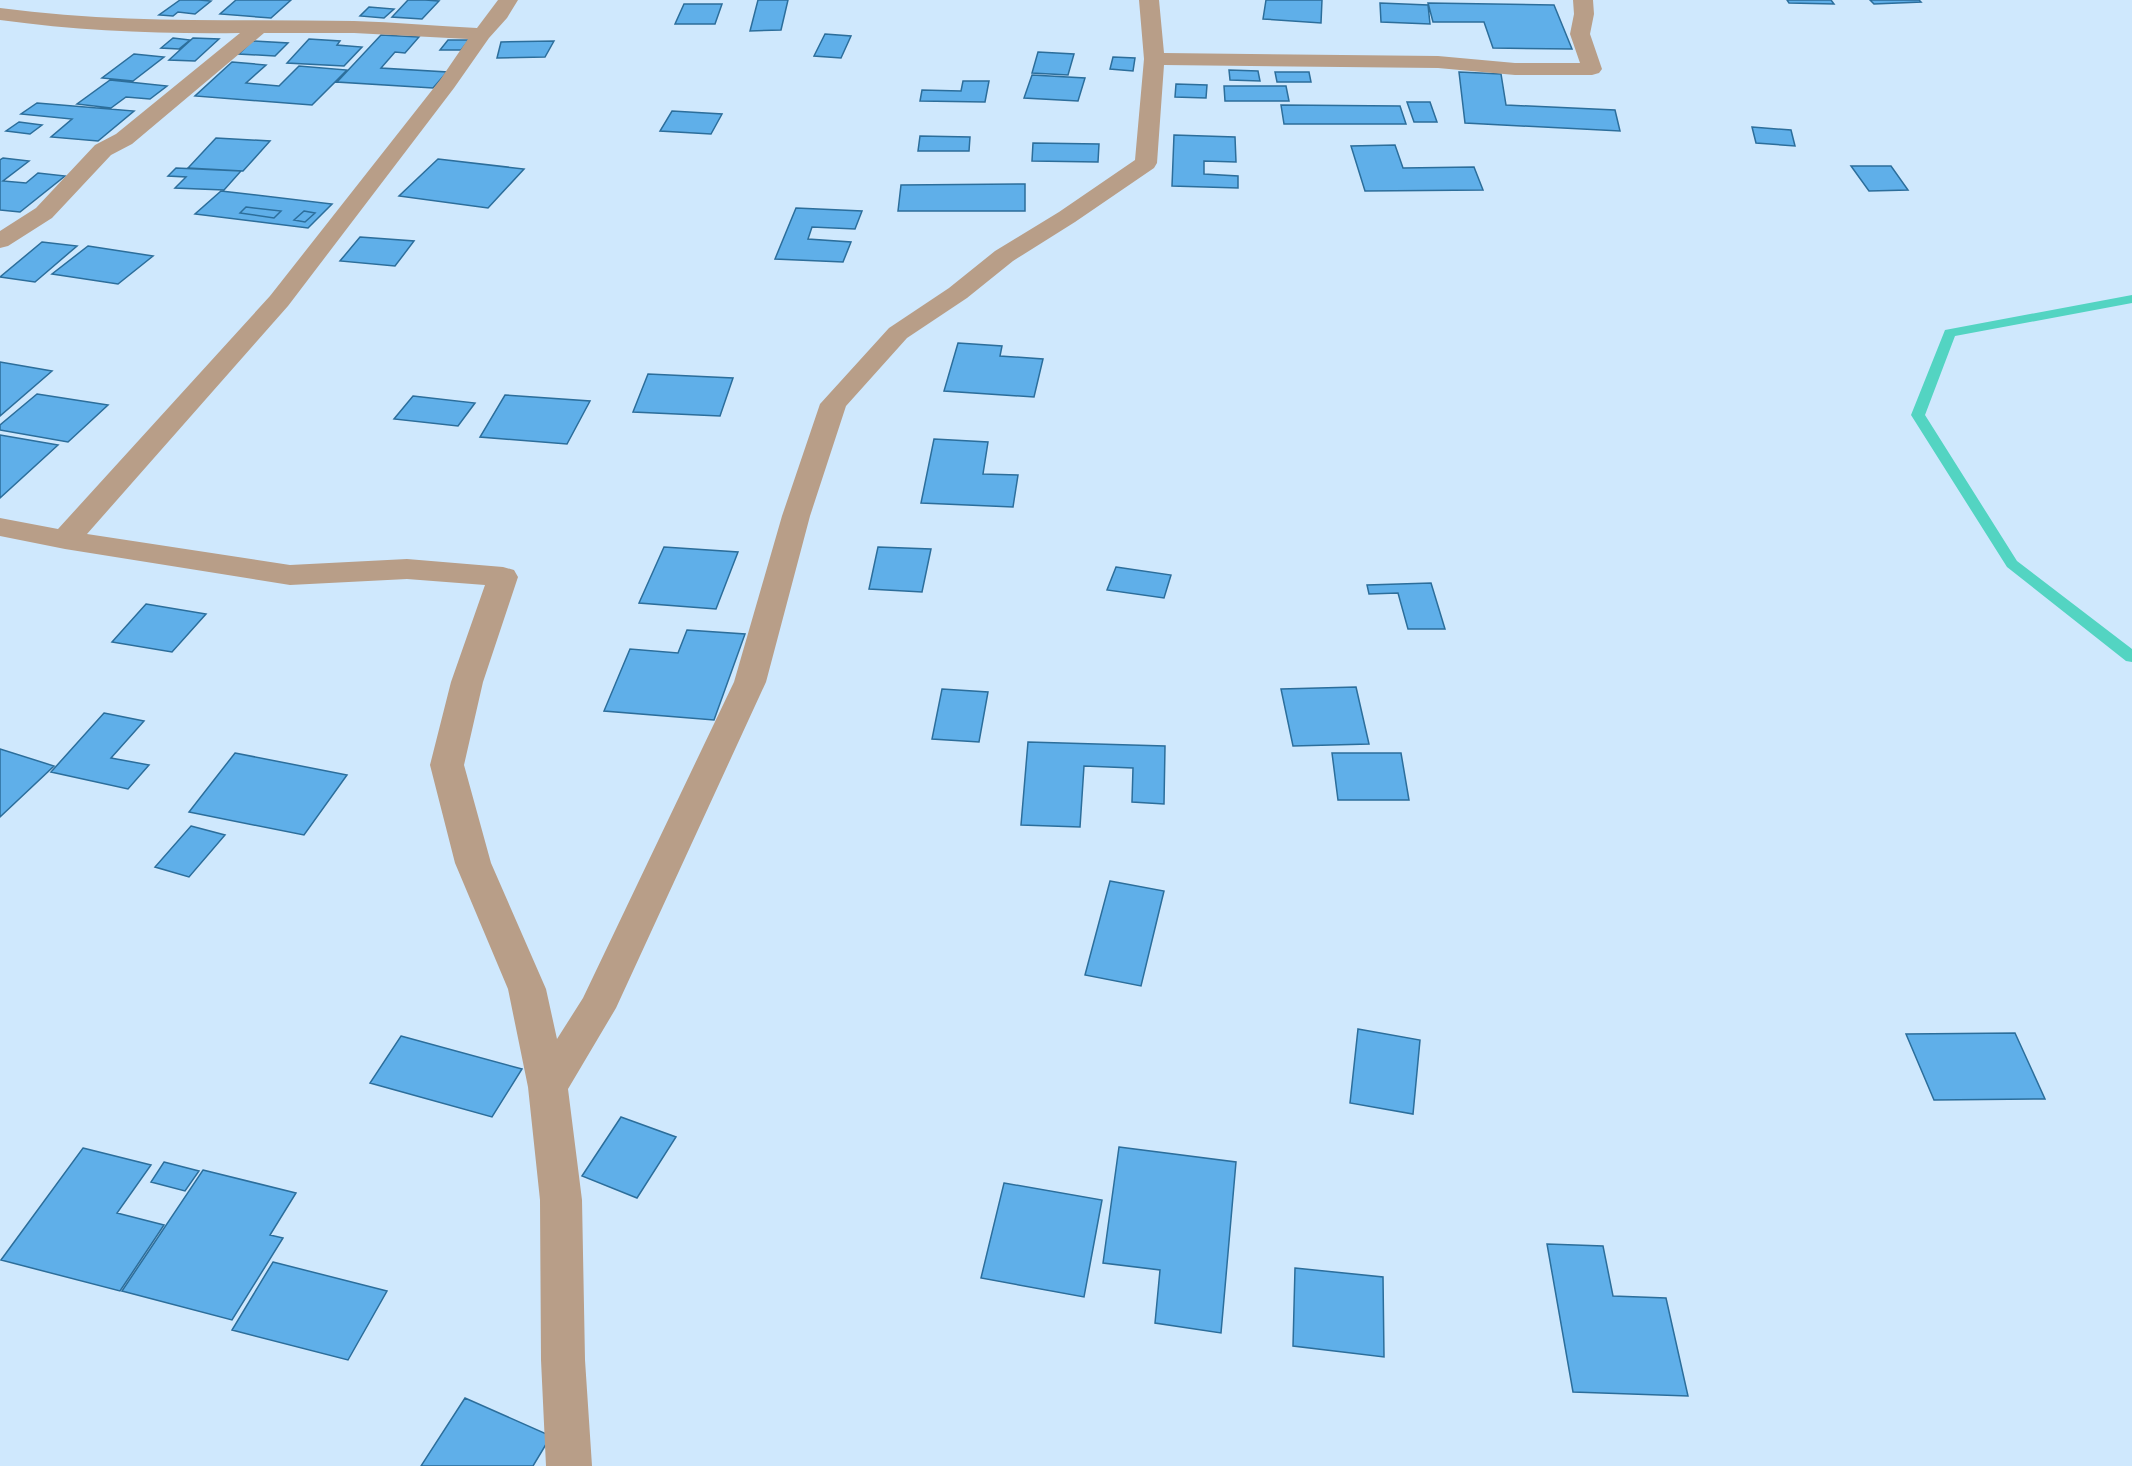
<svg xmlns="http://www.w3.org/2000/svg" width="2132" height="1466" viewBox="0 0 2132 1466" font-family="Helvetica,sans-serif">
<rect width="100%" height="100%" fill="#cfe8fd"/>
<g fill="none" stroke-linecap="round" stroke-linejoin="round">
<path fill="#53d4c2" fill-rule="evenodd" d="M 2132,295 L 2132,303 L 1955,336 L 1925,415 L 2017,561 L 2132,649 L 2132,662 L 2126,661 L 2007,567 L 1911,415 L 1945,330 Z"/>
</g>
<path fill="#5fafe9" stroke="#2c6e9b" stroke-width="1.5" fill-rule="evenodd" d="M 180,0 L 199,0 L 211,1 L 195,14 L 178,12 L 173,16 L 159,15 Z
M 236,0 L 291,0 L 271,18 L 220,14 Z
M 408,0 L 425,0 L 439,1 L 422,19 L 392,17 Z
M 758,0 L 788,0 L 781,30 L 750,31 Z
M 1266,0 L 1322,0 L 1321,23 L 1263,19 Z
M 1787,0 L 1831,0 L 1834,4 L 1789,3 Z
M 1870,0 L 1919,0 L 1921,2 L 1874,4 Z
M 1380,3 L 1428,5 L 1430,24 L 1381,22 Z
M 1428,3 L 1554,5 L 1572,49 L 1493,48 L 1484,22 L 1433,22 Z
M 684,4 L 722,4 L 715,24 L 675,24 Z
M 369,7 L 394,9 L 384,18 L 360,16 Z
M 825,34 L 851,36 L 841,58 L 814,56 Z
M 381,35 L 419,37 L 405,53 L 395,52 L 381,68 L 447,72 L 433,88 L 337,82 Z
M 173,38 L 190,40 L 179,49 L 161,48 Z
M 193,38 L 219,39 L 195,61 L 169,60 Z
M 309,39 L 340,41 L 337,45 L 362,47 L 344,66 L 287,63 Z
M 448,40 L 469,40 L 461,50 L 440,50 Z
M 252,41 L 288,43 L 275,56 L 239,54 Z
M 554,41 L 545,57 L 497,58 L 501,42 Z
M 1038,52 L 1074,54 L 1068,75 L 1032,73 Z
M 134,54 L 164,57 L 133,81 L 102,78 Z
M 1113,57 L 1135,58 L 1133,71 L 1110,69 Z
M 232,62 L 266,65 L 246,83 L 279,86 L 299,66 L 347,70 L 312,105 L 195,96 Z
M 1229,70 L 1258,71 L 1260,81 L 1230,80 Z
M 1275,72 L 1309,72 L 1311,82 L 1277,82 Z
M 1459,72 L 1501,74 L 1506,105 L 1615,110 L 1620,131 L 1465,123 Z
M 1032,75 L 1085,78 L 1078,101 L 1024,98 Z
M 110,80 L 167,86 L 150,99 L 126,97 L 111,108 L 77,104 Z
M 963,81 L 989,81 L 985,102 L 920,101 L 922,90 L 961,91 Z
M 1176,84 L 1207,85 L 1206,98 L 1175,97 Z
M 1224,86 L 1286,86 L 1289,101 L 1225,101 Z
M 1407,102 L 1430,102 L 1437,122 L 1414,122 Z
M 37,103 L 134,111 L 98,141 L 51,137 L 72,119 L 21,114 Z
M 1281,105 L 1400,106 L 1406,124 L 1284,124 Z
M 672,111 L 722,114 L 711,134 L 660,131 Z
M 19,122 L 42,125 L 30,134 L 6,131 Z
M 1752,127 L 1791,130 L 1795,146 L 1756,143 Z
M 1174,135 L 1235,137 L 1236,162 L 1204,161 L 1204,174 L 1238,176 L 1238,188 L 1172,186 Z
M 920,136 L 970,137 L 969,151 L 918,151 Z
M 216,138 L 270,141 L 243,171 L 188,168 Z
M 1033,143 L 1099,144 L 1098,162 L 1032,161 Z
M 1395,145 L 1403,168 L 1474,167 L 1483,190 L 1365,191 L 1351,146 Z
M 3,158 L 29,161 L 3,181 L 26,183 L 38,173 L 65,176 L 20,212 L 0,210 L 0,160 Z
M 438,159 L 524,169 L 488,208 L 399,196 Z
M 1851,166 L 1891,166 L 1908,190 L 1869,191 Z
M 176,168 L 241,171 L 224,190 L 175,188 L 186,177 L 168,176 Z
M 1025,184 L 1025,211 L 898,211 L 901,185 Z
M 221,191 L 332,204 L 308,228 L 195,214 ZM 246,207 L 281,211 L 274,218 L 240,213 ZM 304,211 L 315,213 L 305,222 L 294,220 Z
M 246,207 L 281,211 L 274,218 L 240,213 Z
M 796,208 L 862,211 L 855,229 L 812,227 L 808,239 L 851,242 L 843,262 L 775,259 Z
M 304,211 L 315,213 L 305,222 L 294,220 Z
M 360,237 L 414,241 L 395,266 L 340,261 Z
M 42,242 L 77,246 L 35,282 L 0,277 Z
M 88,246 L 153,256 L 118,284 L 52,274 Z
M 958,343 L 1002,346 L 1000,356 L 1043,359 L 1034,397 L 944,391 Z
M 0,362 L 52,371 L 0,416 Z
M 648,374 L 733,378 L 720,416 L 633,412 Z
M 37,394 L 108,405 L 68,442 L 0,430 L 0,425 Z
M 505,395 L 590,401 L 567,444 L 480,437 Z
M 413,396 L 475,403 L 458,426 L 394,419 Z
M 0,435 L 58,445 L 0,498 Z
M 934,439 L 988,442 L 983,474 L 1018,475 L 1013,507 L 921,503 Z
M 664,547 L 738,552 L 716,609 L 639,603 Z
M 878,547 L 931,549 L 922,592 L 869,589 Z
M 1116,567 L 1171,575 L 1164,598 L 1107,590 Z
M 1431,583 L 1445,629 L 1408,629 L 1398,593 L 1369,594 L 1367,585 Z
M 146,604 L 206,614 L 172,652 L 112,642 Z
M 687,630 L 745,634 L 714,720 L 604,711 L 630,649 L 678,653 Z
M 1356,687 L 1369,744 L 1293,746 L 1281,689 Z
M 942,689 L 988,692 L 979,742 L 932,739 Z
M 104,713 L 144,721 L 111,758 L 149,765 L 128,789 L 51,772 Z
M 1028,742 L 1165,746 L 1164,804 L 1132,802 L 1133,768 L 1084,766 L 1080,827 L 1021,825 Z
M 0,749 L 54,766 L 0,817 Z
M 235,753 L 347,775 L 304,835 L 189,812 Z
M 1332,753 L 1401,753 L 1409,800 L 1338,800 Z
M 191,826 L 225,835 L 189,877 L 155,867 Z
M 1110,881 L 1164,891 L 1141,986 L 1085,975 Z
M 1358,1029 L 1420,1040 L 1413,1114 L 1350,1103 Z
M 2015,1033 L 2045,1099 L 1934,1100 L 1906,1034 Z
M 401,1036 L 522,1069 L 492,1117 L 370,1083 Z
M 621,1117 L 676,1137 L 637,1198 L 582,1176 Z
M 1119,1147 L 1236,1162 L 1221,1333 L 1155,1323 L 1160,1270 L 1103,1263 Z
M 83,1148 L 151,1165 L 117,1213 L 164,1225 L 120,1291 L 1,1260 Z
M 164,1162 L 199,1171 L 185,1191 L 151,1182 Z
M 203,1170 L 296,1193 L 270,1235 L 283,1238 L 232,1320 L 122,1291 Z
M 1004,1183 L 1102,1200 L 1084,1297 L 981,1278 Z
M 1547,1244 L 1603,1246 L 1613,1296 L 1666,1298 L 1688,1396 L 1573,1392 Z
M 273,1262 L 387,1291 L 348,1360 L 232,1330 Z
M 1295,1268 L 1383,1277 L 1384,1357 L 1293,1346 Z
M 465,1398 L 551,1436 L 533,1466 L 421,1466 Z"/>
<g fill="none" stroke-linecap="round" stroke-linejoin="round">
<path fill="#b89e88" fill-rule="evenodd" d="M 498,0 L 518,0 L 507,18 L 489,38 L 454,88 L 288,306 L 87,534 L 290,565 L 407,559 L 503,567 L 514,570 L 518,577 L 483,682 L 464,765 L 491,863 L 546,989 L 557,1039 L 583,998 L 734,682 L 782,516 L 820,404 L 889,328 L 949,288 L 995,251 L 1059,212 L 1135,160 L 1144,59 L 1139,0 L 1159,0 L 1164,53 L 1438,56 L 1515,63 L 1580,63 L 1570,34 L 1574,14 L 1573,0 L 1593,0 L 1594,14 L 1590,34 L 1602,69 L 1599,73 L 1592,75 L 1515,75 L 1438,68 L 1164,65 L 1157,163 L 1154,168 L 1075,222 L 1013,261 L 967,298 L 907,338 L 846,406 L 810,516 L 766,682 L 616,1008 L 568,1089 L 582,1200 L 585,1360 L 592,1466 L 546,1466 L 541,1360 L 540,1200 L 528,1087 L 508,989 L 455,863 L 430,765 L 451,682 L 485,585 L 407,579 L 290,585 L 65,549 L 0,536 L 0,518 L 58,529 L 270,296 L 440,80 L 468,39 L 354,33 L 264,33 L 132,144 L 111,155 L 52,218 L 8,246 L 0,248 L 0,231 L 36,208 L 95,145 L 116,134 L 240,33 C 159,34 80,31 0,20 L 0,8 C 118,24 235,19 354,21 C 395,22 436,26 477,28 Z"/>
</g>
</svg>
